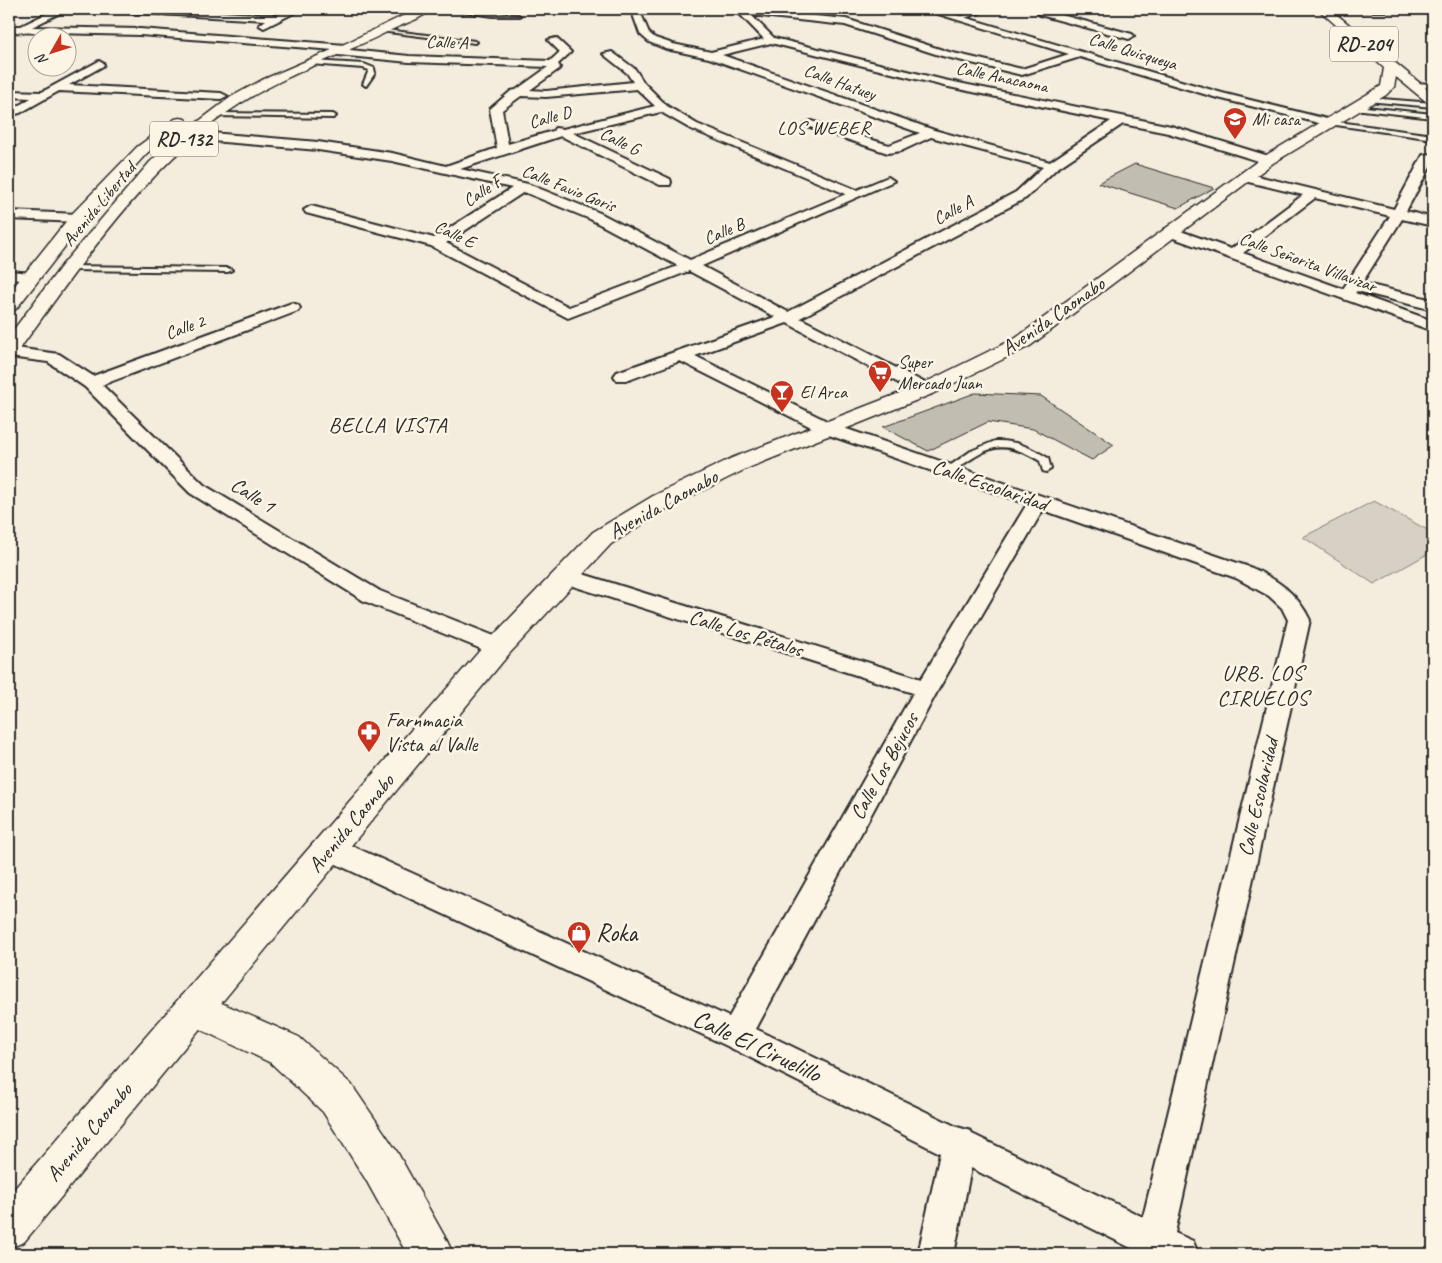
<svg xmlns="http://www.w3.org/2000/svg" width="1442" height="1263" viewBox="0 0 1442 1263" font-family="Caveat,sans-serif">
<rect width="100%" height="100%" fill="#f4edde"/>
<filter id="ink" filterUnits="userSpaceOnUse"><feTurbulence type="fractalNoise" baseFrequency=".02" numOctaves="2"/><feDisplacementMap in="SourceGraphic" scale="10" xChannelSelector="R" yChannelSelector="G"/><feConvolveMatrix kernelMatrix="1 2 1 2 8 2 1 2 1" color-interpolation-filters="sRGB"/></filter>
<g filter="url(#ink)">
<path fill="#d6d1c4" stroke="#807e78" d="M 1374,501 L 1433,533 L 1433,551 L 1374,584 L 1303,537 Z"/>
<path fill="#c2bdb1" stroke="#2b2b2b" d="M 1135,164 L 1214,188 L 1178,208 L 1098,183 Z
M 975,393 L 1041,396 L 1114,445 L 1092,460 L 1033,429 L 988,422 L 928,451 L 883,427 Z"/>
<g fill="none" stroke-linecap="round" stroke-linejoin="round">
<g stroke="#2b2b2b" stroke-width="4">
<path id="lane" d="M 443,9 L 518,15 L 520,16 L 493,16 Z
M 985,9 L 991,9 L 961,19 L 957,18 Z
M 1433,9 L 1433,11 L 1323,11 L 1325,10 Z
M 378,29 L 475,41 L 477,42 L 475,43 L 380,31 Z
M 312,61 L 364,64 L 374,68 L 375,73 L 366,86 L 363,84 L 369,70 L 363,68 L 310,64 Z
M 1415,83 L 1433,84 L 1433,88 L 1413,86 Z
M 1369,98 L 1433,103 L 1433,107 L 1367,101 Z
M 1356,106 L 1433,114 L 1433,118 L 1354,109 Z
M 216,113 L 333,114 L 336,116 L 333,118 L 214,116 Z
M 1331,121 L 1433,135 L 1433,139 L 1329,124 Z
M 66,266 L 228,268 L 232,270 L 228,272 L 69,270 L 66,270 Z
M 995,441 C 1016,440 1031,448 1048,458 L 1051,469 L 1046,472 L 1043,471 L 1040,461 C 999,437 989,447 952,472 L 946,472 L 944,470 L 971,451 Z"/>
</g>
<g stroke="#2b2b2b" stroke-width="4">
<path id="street" d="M 56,9 L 68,9 L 32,27 L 140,29 L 346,45 L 350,46 L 350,50 L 409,56 L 550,61 L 560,52 L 548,40 L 556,38 L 571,52 L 558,64 L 560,67 L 559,69 L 530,90 L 546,91 L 633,82 L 627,73 L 603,54 L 612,52 L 635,69 L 644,83 L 667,106 L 697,124 L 857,190 L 888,177 L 894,181 L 702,266 L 788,312 L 1016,192 L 1043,167 L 931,137 L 901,151 L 888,153 L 807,126 L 805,124 L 811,121 L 889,145 L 920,133 L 709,58 L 666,49 L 649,42 L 640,34 L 631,9 L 639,9 L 649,33 L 655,38 L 673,44 L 711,52 L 764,39 L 735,9 L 747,9 L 846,19 L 949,52 L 1022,69 L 1069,54 L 922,9 L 936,9 L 1222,93 L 1335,121 L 1337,123 L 1331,126 L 1214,97 L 1080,57 L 1022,75 L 942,56 L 845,25 L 751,15 L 774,38 L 944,80 L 1171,126 L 1272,157 L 1274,160 L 1268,164 L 1168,133 L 1123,124 L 1056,169 L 1026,198 L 800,318 L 931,386 L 934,390 L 931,394 L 919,394 L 787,323 L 695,356 L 835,425 L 1252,568 C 1278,580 1297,593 1310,620 L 1175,1233 L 1193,1241 L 1198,1254 L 1143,1254 L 971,1168 L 954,1254 L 918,1254 L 940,1153 L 725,1045 L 319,856 L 315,848 L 319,840 L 329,837 L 339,840 L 729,1017 L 913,693 L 557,581 L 554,576 L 557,571 L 565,569 L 573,571 L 921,679 L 1027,504 L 823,433 L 680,361 L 629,380 L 617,380 L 614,376 L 617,372 L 775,317 L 689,271 L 568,318 L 431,246 L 306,213 L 304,210 L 311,206 L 434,238 L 512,188 L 392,161 L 318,150 L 164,137 L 158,133 L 164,129 L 318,142 L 392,153 L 446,166 L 497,148 L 490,109 L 511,91 L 516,90 L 548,67 L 409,62 L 338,55 L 334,54 L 334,50 L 140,35 L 9,32 L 9,26 L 21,26 ZM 771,43 L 944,86 L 1111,121 L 1050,162 L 934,130 L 722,55 ZM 637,89 L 655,106 L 563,129 L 555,128 L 553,131 L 508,144 L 502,110 L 521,96 L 546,97 ZM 661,112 L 689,128 L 846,194 L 690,260 L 600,213 L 528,184 L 460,169 L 561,136 L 660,185 L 670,185 L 671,182 L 670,179 L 573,133 ZM 524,192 L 590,219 L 678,266 L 569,307 L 446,243 ZM 1043,510 L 1236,578 L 1269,596 L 1282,608 L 1288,620 L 1143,1217 L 972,1134 L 971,1131 L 957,1127 L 756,1029 L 938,690 Z
M 116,9 L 165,9 L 277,15 L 290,9 L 302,9 L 264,28 L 259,25 L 266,20 L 121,12 Z
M 1043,10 L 1132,34 L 1134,36 L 1129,39 L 1040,15 L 1038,13 Z
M 99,61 L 104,64 L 103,66 L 69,85 L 221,93 L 227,96 L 221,99 L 59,91 L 20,113 L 16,114 L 10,111 L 31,98 L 9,97 L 9,91 L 42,92 Z
M 1433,154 L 1433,162 L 1406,211 L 1433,218 L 1433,226 L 1402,219 L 1362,283 L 1433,300 L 1433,310 L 1357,291 L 1355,293 L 1433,321 L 1433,331 L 1165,235 L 1163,232 L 1165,229 L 1175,229 L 1231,249 L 1303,195 L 1240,180 L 1239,177 L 1240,174 L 1245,173 L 1394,209 L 1423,155 ZM 1315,198 L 1390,216 L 1343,289 L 1243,253 Z
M 9,211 L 78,214 L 85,218 L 78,222 L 9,219 Z
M 9,271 L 33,273 L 40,277 L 33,281 L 9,279 Z
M 292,303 L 298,305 L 300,308 L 298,311 L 102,385 L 204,485 L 380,591 L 507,641 L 510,647 L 507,653 L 499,655 L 491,653 L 364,601 L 190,493 L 85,387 L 48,362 L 9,357 L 9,347 L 59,354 L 93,376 Z"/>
</g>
<g stroke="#2b2b2b" stroke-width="3">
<path id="secondary" d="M 194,991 L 299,1037 L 351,1084 L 396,1150 L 446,1239 L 453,1254 L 407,1254 L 366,1180 L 323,1112 L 271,1063 L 181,1020 L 175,1008 L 181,996 Z"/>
</g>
<g stroke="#2b2b2b" stroke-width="3">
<path id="primary" d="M 417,9 L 431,9 C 422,19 403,24 391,30 C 343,54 286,75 241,103 C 150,161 79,267 16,354 L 9,356 L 9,336 L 63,264 L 150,162 L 174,140 L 231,97 L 262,80 L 334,49 Z
M 1318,9 L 1330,9 L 1433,94 L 1433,104 L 1428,103 L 1396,77 L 1394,87 L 1386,95 L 1273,163 L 1030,346 L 932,394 L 748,468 L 671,506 L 611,544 L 509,654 L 24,1242 L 9,1248 L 9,1195 L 489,640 L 593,532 L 653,496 L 732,458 L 918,386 L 1016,338 L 1263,157 L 1376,89 L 1381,86 L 1384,68 Z
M 180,118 L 185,119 L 187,122 L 185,125 L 147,153 L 84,222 L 16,309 L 9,311 L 9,293 L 72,214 L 137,147 L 175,119 Z"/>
</g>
<use href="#lane" fill="#fcf5e5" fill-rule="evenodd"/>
<use href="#street" fill="#fcf5e5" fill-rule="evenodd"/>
<use href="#secondary" fill="#fcf5e5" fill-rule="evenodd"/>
<use href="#primary" fill="#fcf5e5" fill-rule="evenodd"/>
</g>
</g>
<defs>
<g id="school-pin" transform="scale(1.25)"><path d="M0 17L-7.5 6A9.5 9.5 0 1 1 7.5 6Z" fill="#c8321e" stroke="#fcf5e5"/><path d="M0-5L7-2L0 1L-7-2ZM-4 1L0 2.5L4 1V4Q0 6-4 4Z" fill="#fff"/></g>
<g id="supermarket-pin" transform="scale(1.25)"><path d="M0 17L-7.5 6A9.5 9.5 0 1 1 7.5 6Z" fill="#c8321e" stroke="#fcf5e5"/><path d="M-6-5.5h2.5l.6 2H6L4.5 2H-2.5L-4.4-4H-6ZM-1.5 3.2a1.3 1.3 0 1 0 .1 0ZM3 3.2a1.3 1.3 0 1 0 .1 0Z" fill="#fff"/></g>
<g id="bar-pin" transform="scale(1.25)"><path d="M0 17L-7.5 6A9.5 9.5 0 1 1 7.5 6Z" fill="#c8321e" stroke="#fcf5e5"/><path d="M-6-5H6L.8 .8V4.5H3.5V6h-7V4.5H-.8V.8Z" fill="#fff"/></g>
<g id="pharmacy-pin" transform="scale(1.25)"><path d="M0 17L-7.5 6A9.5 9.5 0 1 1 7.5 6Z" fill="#c8321e" stroke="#fcf5e5"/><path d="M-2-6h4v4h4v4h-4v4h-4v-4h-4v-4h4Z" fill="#fff"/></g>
<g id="shop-pin" transform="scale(1.25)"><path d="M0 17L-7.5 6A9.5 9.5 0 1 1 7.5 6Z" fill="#c8321e" stroke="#fcf5e5"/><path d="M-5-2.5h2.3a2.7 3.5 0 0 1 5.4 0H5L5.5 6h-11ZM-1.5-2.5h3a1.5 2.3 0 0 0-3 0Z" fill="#fff"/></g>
</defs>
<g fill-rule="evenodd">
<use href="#school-pin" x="1235" y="119"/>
<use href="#supermarket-pin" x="880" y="372"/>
<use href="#bar-pin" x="782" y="392"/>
<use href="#pharmacy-pin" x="369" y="732"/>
<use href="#shop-pin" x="579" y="933"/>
</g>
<g text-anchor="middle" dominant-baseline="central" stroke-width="5" stroke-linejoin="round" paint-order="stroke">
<g font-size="18" fill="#2b2b2b" stroke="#fcf5e5">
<text transform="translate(447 42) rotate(2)">Calle A</text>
<text transform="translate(1133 51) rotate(17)">Calle Quisqueya</text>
<text transform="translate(1002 77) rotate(12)">Calle Anacaona</text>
<text transform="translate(840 82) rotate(20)">Calle Hatuey</text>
<text transform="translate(550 117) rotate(-15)">Calle D</text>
<text transform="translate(620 141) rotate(26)">Calle G</text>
<text transform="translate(569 188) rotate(22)">Calle Favio Goris</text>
<text transform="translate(482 191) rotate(-33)">Calle F</text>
<text transform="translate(99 204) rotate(-50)">Avenida Libertad</text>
<text transform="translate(953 210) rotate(-28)">Calle A</text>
<text transform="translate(724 231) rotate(-23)">Calle B</text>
<text transform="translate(455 234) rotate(25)">Calle E</text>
<text transform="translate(1308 262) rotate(20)">Calle Señorita Villavizar</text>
<text transform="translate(185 327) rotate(-20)">Calle 2</text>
</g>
<g font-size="18" fill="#2b2b2b" stroke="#fcf5e5" text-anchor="start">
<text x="1252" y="119">Mi casa</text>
<text x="898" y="362">Super<tspan x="898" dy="21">Mercado Juan</tspan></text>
<text x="800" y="392">El Arca</text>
</g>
<g font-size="19" letter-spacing="1" fill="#2b2b2b" stroke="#fcf5e5">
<text x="824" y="128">LOS WEBER</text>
</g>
<g fill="#fcf5e5" stroke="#6a6863" stroke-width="1">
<rect x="1330" y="26.5" width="68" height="35" rx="4"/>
<rect x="150" y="121.5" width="68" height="35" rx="4"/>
</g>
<g font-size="20" font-weight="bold" fill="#2b2b2b">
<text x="1364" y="44">RD-204</text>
<text x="184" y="139">RD-132</text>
</g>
<g font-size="21" fill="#2b2b2b" stroke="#fcf5e5">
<text transform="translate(1053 316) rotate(-35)">Avenida Caonabo</text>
<text transform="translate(990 485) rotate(19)">Calle Escolaridad</text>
<text transform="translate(253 495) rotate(32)">Calle 1</text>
<text transform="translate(663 504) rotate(-29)">Avenida Caonabo</text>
<text transform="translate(746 633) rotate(17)">Calle Los Pétalos</text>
<text transform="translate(884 766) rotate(-61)">Calle Los Bejucos</text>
<text transform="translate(1258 797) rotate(-77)">Calle Escolaridad</text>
<text transform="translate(351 823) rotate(-50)">Avenida Caonabo</text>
<text transform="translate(89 1132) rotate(-50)">Avenida Caonabo</text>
</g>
<g font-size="21" fill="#2b2b2b" stroke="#fcf5e5" text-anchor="start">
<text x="386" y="720">Farnmacia<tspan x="386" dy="24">Vista al Valle</tspan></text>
</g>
<g font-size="22" letter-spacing="1" fill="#2b2b2b" stroke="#fcf5e5">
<text x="388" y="425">BELLA VISTA</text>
<text x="1263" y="673">URB. LOS<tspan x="1263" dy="25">CIRUELOS</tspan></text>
</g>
<g font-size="25" fill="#2b2b2b" stroke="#fcf5e5" text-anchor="start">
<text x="596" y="933">Roka</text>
</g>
<g font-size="25" fill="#2b2b2b" stroke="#fcf5e5">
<text transform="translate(757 1046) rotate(25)">Calle El Ciruelillo</text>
</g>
</g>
<rect width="1442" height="1263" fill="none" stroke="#fcf5e5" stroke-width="30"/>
<rect x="15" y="15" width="1412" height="1233" fill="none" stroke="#2b2b2b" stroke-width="2" filter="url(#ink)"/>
<g transform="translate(52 52) rotate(231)"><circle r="24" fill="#fcf5e5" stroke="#a8a49b"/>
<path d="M0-4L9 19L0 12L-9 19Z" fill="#c8321e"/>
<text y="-8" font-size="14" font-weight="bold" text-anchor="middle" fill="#2b2b2b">N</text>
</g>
</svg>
